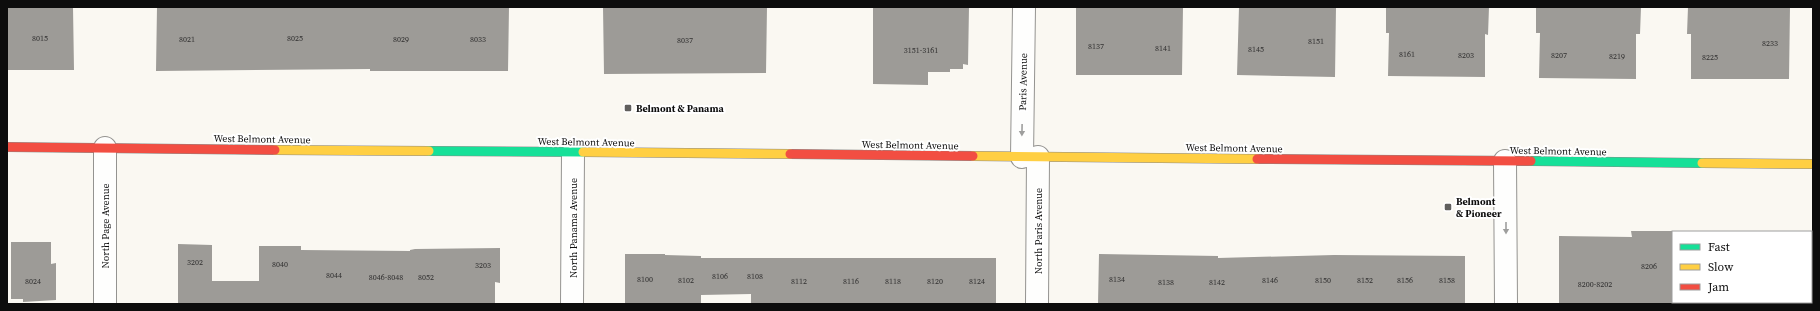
<svg xmlns="http://www.w3.org/2000/svg" width="1820" height="311" viewBox="0 0 1820 311" font-family="'Source Serif 4',serif">
<rect width="100%" height="100%" fill="#faf8f2"/>
<path fill="#9d9b97" d="M 7,7 L 73,7 L 74,70 L 7,70 Z
M 157,7 L 509,7 L 508,71 L 370,71 L 370,69 L 156,71 Z
M 603,7 L 767,7 L 766,73 L 604,74 Z
M 873,7 L 969,7 L 968,65 L 963,64 L 963,69 L 950,69 L 950,72 L 928,72 L 928,85 L 873,84 Z
M 1076,7 L 1183,7 L 1182,75 L 1076,75 Z
M 1239,7 L 1336,7 L 1335,77 L 1237,75 Z
M 1386,7 L 1489,7 L 1488,35 L 1485,34 L 1485,77 L 1388,76 L 1389,33 L 1386,33 Z
M 1536,7 L 1641,7 L 1640,34 L 1636,34 L 1636,79 L 1539,78 L 1540,33 L 1536,33 Z
M 1688,7 L 1790,7 L 1789,79 L 1691,79 L 1691,34 L 1687,34 Z
M 1631,231 L 1673,231 L 1673,304 L 1559,304 L 1559,236 L 1632,237 Z
M 11,242 L 51,242 L 51,264 L 56,263 L 56,300 L 23,302 L 23,299 L 11,299 Z
M 178,244 L 212,245 L 212,281 L 259,281 L 259,246 L 301,246 L 301,250 L 410,251 L 410,250 L 415,249 L 500,248 L 500,283 L 495,282 L 495,304 L 178,303 Z
M 625,254 L 665,254 L 665,255 L 701,256 L 701,258 L 996,258 L 996,304 L 751,304 L 751,294 L 701,295 L 701,304 L 625,304 Z
M 1099,254 L 1218,256 L 1218,258 L 1334,255 L 1465,256 L 1465,304 L 1098,304 Z"/>
<g fill="none" stroke-linecap="round" stroke-linejoin="round">
<g stroke="#949390" stroke-width="24">
<path id="street" d="M 1022,157 L 1024,7
M 1505,161 L 1506,304
M 105,304 L 105,148
M 572,304 L 573,153
M 1037,304 L 1038,157"/>
</g>
<g stroke="#8a8987" stroke-width="10">
<path id="fast" d="M 429,151 L 583,152
M 1531,161 L 1702,163"/>
</g>
<g stroke="#8a8987" stroke-width="10">
<path id="slow" d="M 275,150 L 429,151
M 583,152 L 790,154
M 973,156 L 1257,159
M 1702,163 L 1813,164"/>
</g>
<g stroke="#8a8987" stroke-width="10">
<path id="jam" d="M 7,147 L 275,150
M 790,154 L 973,156
M 1257,159 L 1531,161"/>
</g>
<use href="#street" stroke="#fefefd" stroke-width="22"/>
<use href="#fast" stroke="#16e098" stroke-width="9"/>
<use href="#slow" stroke="#ffcf43" stroke-width="9"/>
<use href="#jam" stroke="#f24e42" stroke-width="9"/>
</g>
<defs><path id="oneway-solid" d="M-6-.8H1V-3.2L6.5 0L1 3.2V.8H-6Z"/></defs>
<g fill="#9e9e9d">
<use href="#oneway-solid" transform="translate(1022 130) rotate(91)"/>
<use href="#oneway-solid" transform="translate(1506 228) rotate(90)"/>
</g>
<g fill="#605f5d" stroke="#fff" stroke-width="1.5">
<rect x="624" y="104" width="8" height="8" rx="2"/>
<rect x="1444" y="203" width="8" height="8" rx="2"/>
</g>
<g text-anchor="middle" dominant-baseline="central" stroke-width="4" stroke-linejoin="round" paint-order="stroke">
<g font-size="8" fill="#313030">
<text x="40" y="38">8015</text>
<text x="295" y="38">8025</text>
<text x="187" y="39">8021</text>
<text x="401" y="39">8029</text>
<text x="478" y="39">8033</text>
<text x="685" y="40">8037</text>
<text x="1316" y="41">8151</text>
<text x="1770" y="43">8233</text>
<text x="1096" y="46">8137</text>
<text x="1163" y="48">8141</text>
<text x="1256" y="49">8145</text>
<text x="921" y="50">3151-3161</text>
<text x="1407" y="54">8161</text>
<text x="1466" y="55">8203</text>
<text x="1559" y="55">8207</text>
<text x="1617" y="56">8219</text>
<text x="1710" y="57">8225</text>
<text x="195" y="262">3202</text>
<text x="280" y="264">8040</text>
<text x="483" y="265">3203</text>
<text x="1649" y="266">8206</text>
<text x="334" y="275">8044</text>
<text x="720" y="276">8106</text>
<text x="755" y="276">8108</text>
<text x="386" y="277">8046-8048</text>
<text x="426" y="277">8052</text>
<text x="645" y="279">8100</text>
<text x="1117" y="279">8134</text>
<text x="686" y="280">8102</text>
<text x="1270" y="280">8146</text>
<text x="1323" y="280">8150</text>
<text x="1365" y="280">8152</text>
<text x="1405" y="280">8156</text>
<text x="1447" y="280">8158</text>
<text x="33" y="281">8024</text>
<text x="799" y="281">8112</text>
<text x="851" y="281">8116</text>
<text x="893" y="281">8118</text>
<text x="935" y="281">8120</text>
<text x="977" y="281">8124</text>
<text x="1166" y="282">8138</text>
<text x="1217" y="282">8142</text>
<text x="1595" y="284">8200-8202</text>
</g>
<g font-size="10" fill="#0d0d0d" stroke="#fff">
<text transform="translate(1023 82) rotate(-89)">Paris Avenue</text>
<text transform="translate(262 139) rotate(1)">West Belmont Avenue</text>
<text transform="translate(586 142) rotate(1)">West Belmont Avenue</text>
<text transform="translate(910 145) rotate(1)">West Belmont Avenue</text>
<text transform="translate(1234 148) rotate(1)">West Belmont Avenue</text>
<text transform="translate(1558 151) rotate(1)">West Belmont Avenue</text>
<text transform="translate(105 226) rotate(-90)">North Page Avenue</text>
<text transform="translate(573 228) rotate(-90)">North Panama Avenue</text>
<text transform="translate(1038 231) rotate(-90)">North Paris Avenue</text>
</g>
<g font-size="10" font-weight="bold" fill="#0d0d0d" stroke="#fff" text-anchor="start">
<text x="636" y="108">Belmont &amp; Panama</text>
<text x="1456" y="201">Belmont<tspan x="1456" dy="12">&amp; Pioneer</tspan></text>
</g>
</g>
<rect width="1820" height="311" fill="none" stroke="#0d0d0d" stroke-width="16"/>
<rect x="1672" y="231" width="140" height="72" fill="#ffffff" stroke="#9e9e9e"/>
<rect x="1680" y="244" width="20" height="6" fill="#16e098" stroke="#9e9e9e"/>
<text x="1708" y="251" font-size="12" fill="#0d0d0d">Fast</text>
<rect x="1680" y="264" width="20" height="6" fill="#ffcf43" stroke="#9e9e9e"/>
<text x="1708" y="271" font-size="12" fill="#0d0d0d">Slow</text>
<rect x="1680" y="284" width="20" height="6" fill="#f24e42" stroke="#9e9e9e"/>
<text x="1708" y="291" font-size="12" fill="#0d0d0d">Jam</text>
</svg>
